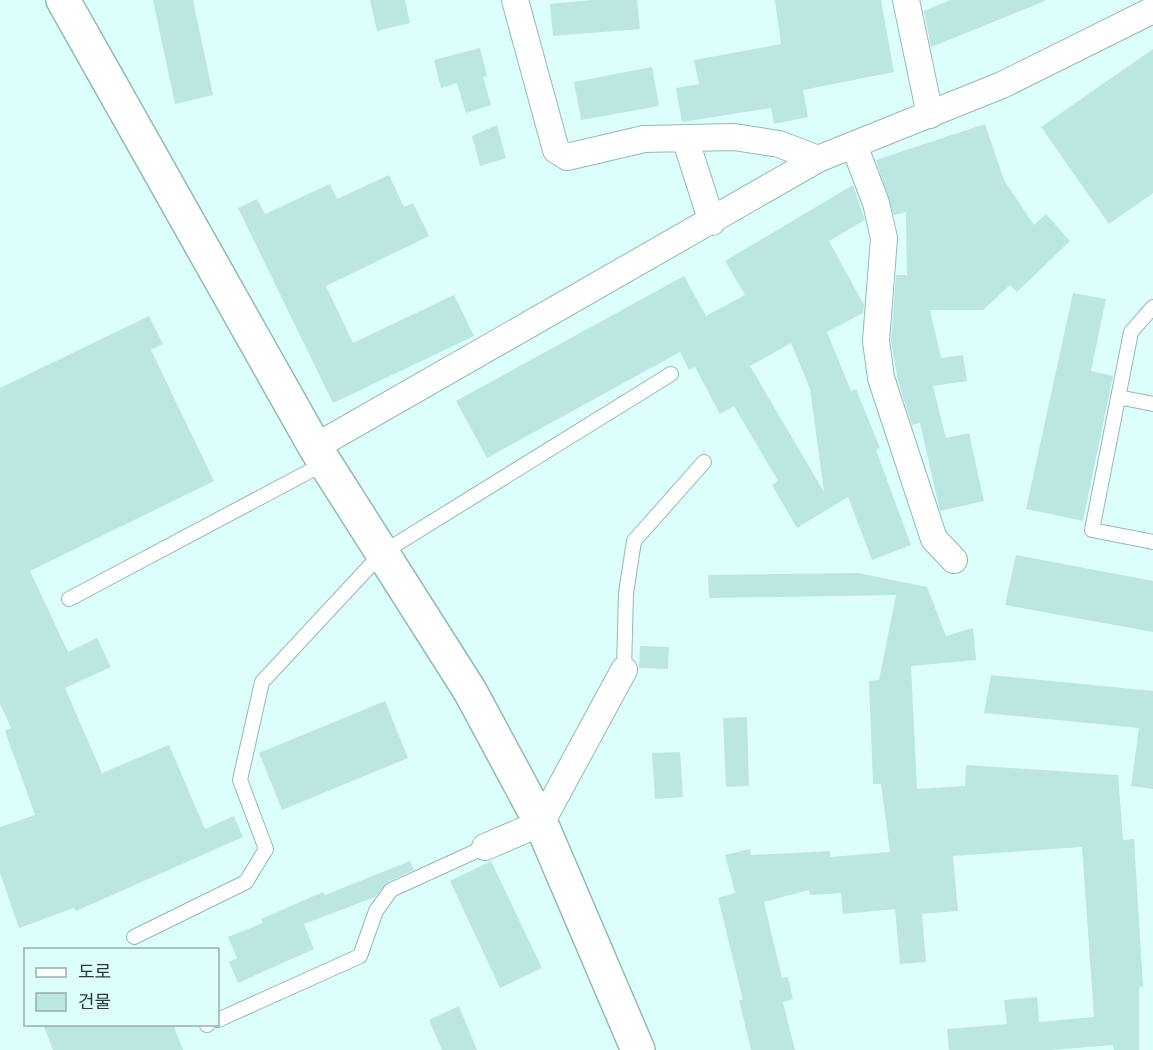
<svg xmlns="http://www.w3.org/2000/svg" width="1153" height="1050" viewBox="0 0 1153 1050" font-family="'Roboto Serif','Noto Sans KR',serif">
<rect width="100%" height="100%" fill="#dcfffb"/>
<path fill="#bbe6e1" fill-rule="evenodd" d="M 153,0 L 193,0 L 213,95 L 175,104 Z
M 370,0 L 405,0 L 410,23 L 377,31 Z
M 592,0 L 637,0 L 640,29 L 553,36 L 550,4 Z
M 775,0 L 881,0 L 894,72 L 803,90 L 808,117 L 774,124 L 771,108 L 682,122 L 676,88 L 699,84 L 694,60 L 781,44 Z
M 950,0 L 1045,0 L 1045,1 L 931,47 L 924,11 Z
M 480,48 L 487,76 L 483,77 L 491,105 L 466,113 L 457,83 L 441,88 L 434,60 Z
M 1153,49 L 1153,193 L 1109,224 L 1041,127 Z
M 652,67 L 659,106 L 581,120 L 574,82 Z
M 985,124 L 1004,180 L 1034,225 L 1046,214 L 1070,241 L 1017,292 L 1010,285 L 983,310 L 930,310 L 941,358 L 963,355 L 967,381 L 933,386 L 946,438 L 969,433 L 984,501 L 940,511 L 920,423 L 912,425 L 898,381 L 891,341 L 896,275 L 907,275 L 906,212 L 894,215 L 876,160 Z
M 497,125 L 506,158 L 480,166 L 472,136 Z
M 389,175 L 404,207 L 413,203 L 429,236 L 326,286 L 353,343 L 454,295 L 474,336 L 333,403 L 238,208 L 257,199 L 265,214 L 330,184 L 337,199 Z
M 853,185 L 865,220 L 829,241 L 864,305 L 863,313 L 827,332 L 851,391 L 856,389 L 880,448 L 876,450 L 911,545 L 872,560 L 848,497 L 797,528 L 772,485 L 778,481 L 734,406 L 720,414 L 695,367 L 689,370 L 680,352 L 487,458 L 456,401 L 684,276 L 706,316 L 745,295 L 725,261 ZM 791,343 L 810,389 L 824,492 L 750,366 Z
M 1073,293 L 1106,299 L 1091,371 L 1113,376 L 1083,521 L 1026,509 Z
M 149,316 L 163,344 L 151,350 L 214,481 L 30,571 L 68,652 L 97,638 L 111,667 L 65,688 L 102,773 L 169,745 L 205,829 L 234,816 L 243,837 L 76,911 L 74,908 L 19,928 L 0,873 L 0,827 L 35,815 L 5,731 L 11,728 L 0,704 L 0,388 Z
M 1016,555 L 1153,581 L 1153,632 L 1005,605 Z
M 858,573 L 927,587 L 946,636 L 973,628 L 976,660 L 911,666 L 917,789 L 965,786 L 966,765 L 1118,775 L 1123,840 L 1134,839 L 1143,987 L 1139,987 L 1139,1050 L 1114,1050 L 1113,1045 L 1052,1050 L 949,1050 L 947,1029 L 1007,1024 L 1004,1000 L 1037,997 L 1039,1022 L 1094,1017 L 1082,847 L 953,856 L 958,911 L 922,914 L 926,962 L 900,964 L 895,909 L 843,914 L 841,893 L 810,895 L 809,890 L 764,902 L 782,978 L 788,977 L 793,999 L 783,1002 L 795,1050 L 751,1050 L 739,1000 L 743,1000 L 718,898 L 735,893 L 725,855 L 750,849 L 751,855 L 830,851 L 830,857 L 890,852 L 881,784 L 873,784 L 869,681 L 879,680 L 896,595 L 709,598 L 708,575 Z
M 640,646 L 669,647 L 668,669 L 639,668 Z
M 991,675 L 1153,691 L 1153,789 L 1131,786 L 1139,728 L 984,713 Z
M 385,701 L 408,758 L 282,810 L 259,753 Z
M 747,717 L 749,786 L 726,787 L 723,718 Z
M 680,752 L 683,797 L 655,799 L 652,753 Z
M 410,861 L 414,870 L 387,882 L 375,897 L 304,924 L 314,949 L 238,983 L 229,962 L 237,958 L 228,937 L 263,923 L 261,919 L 323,892 L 325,895 Z
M 491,861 L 542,968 L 500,988 L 450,881 Z
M 459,1006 L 477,1050 L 442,1050 L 429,1020 Z
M 43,1024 L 173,1024 L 183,1050 L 53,1050 Z"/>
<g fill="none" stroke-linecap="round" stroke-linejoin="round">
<g stroke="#91bbb6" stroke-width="16">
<path id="service" d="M 1153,307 L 1131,332 L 1092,530 L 1153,542
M 1118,397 L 1153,404
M 69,599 L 325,463
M 624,670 L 626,593 L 634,541 L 704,462
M 134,937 L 246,882 L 266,849 L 240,780 L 262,682 L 382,553 L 671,374
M 218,1020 L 360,956 L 376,911 L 391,890 L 485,847
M 207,1025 L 208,1024"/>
</g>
<g stroke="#91bbb6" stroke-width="28">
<path id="minor" d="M 515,0 L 556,150 L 567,157 L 644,139 L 734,137 L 779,144 L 818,159
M 906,0 L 930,115
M 685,138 L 712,222
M 854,145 L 876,203 L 884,238 L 876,341 L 881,378 L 934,539 L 954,560
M 315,447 L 818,159 L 1002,85 L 1153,10
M 485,847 L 541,823 L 624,670"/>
</g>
<g stroke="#91bbb6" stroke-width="36">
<path id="secondary" d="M 63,0 L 315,447 L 470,691 L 541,823 L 638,1050"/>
</g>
<use href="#service" stroke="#fff" stroke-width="14"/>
<use href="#minor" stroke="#fff" stroke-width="26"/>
<use href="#secondary" stroke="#fff" stroke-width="33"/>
</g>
<rect x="24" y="948" width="195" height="78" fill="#dcfffb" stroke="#94b0ad" stroke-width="1.5"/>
<rect x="36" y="968" width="30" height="9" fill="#ffffff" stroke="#94b0ad" stroke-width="1.5"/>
<text x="78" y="978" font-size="18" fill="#293a39">도로</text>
<rect x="36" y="993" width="30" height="18" fill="#bbe6e1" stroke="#94b0ad" stroke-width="1.5"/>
<text x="78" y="1008" font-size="18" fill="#293a39">건물</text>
</svg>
